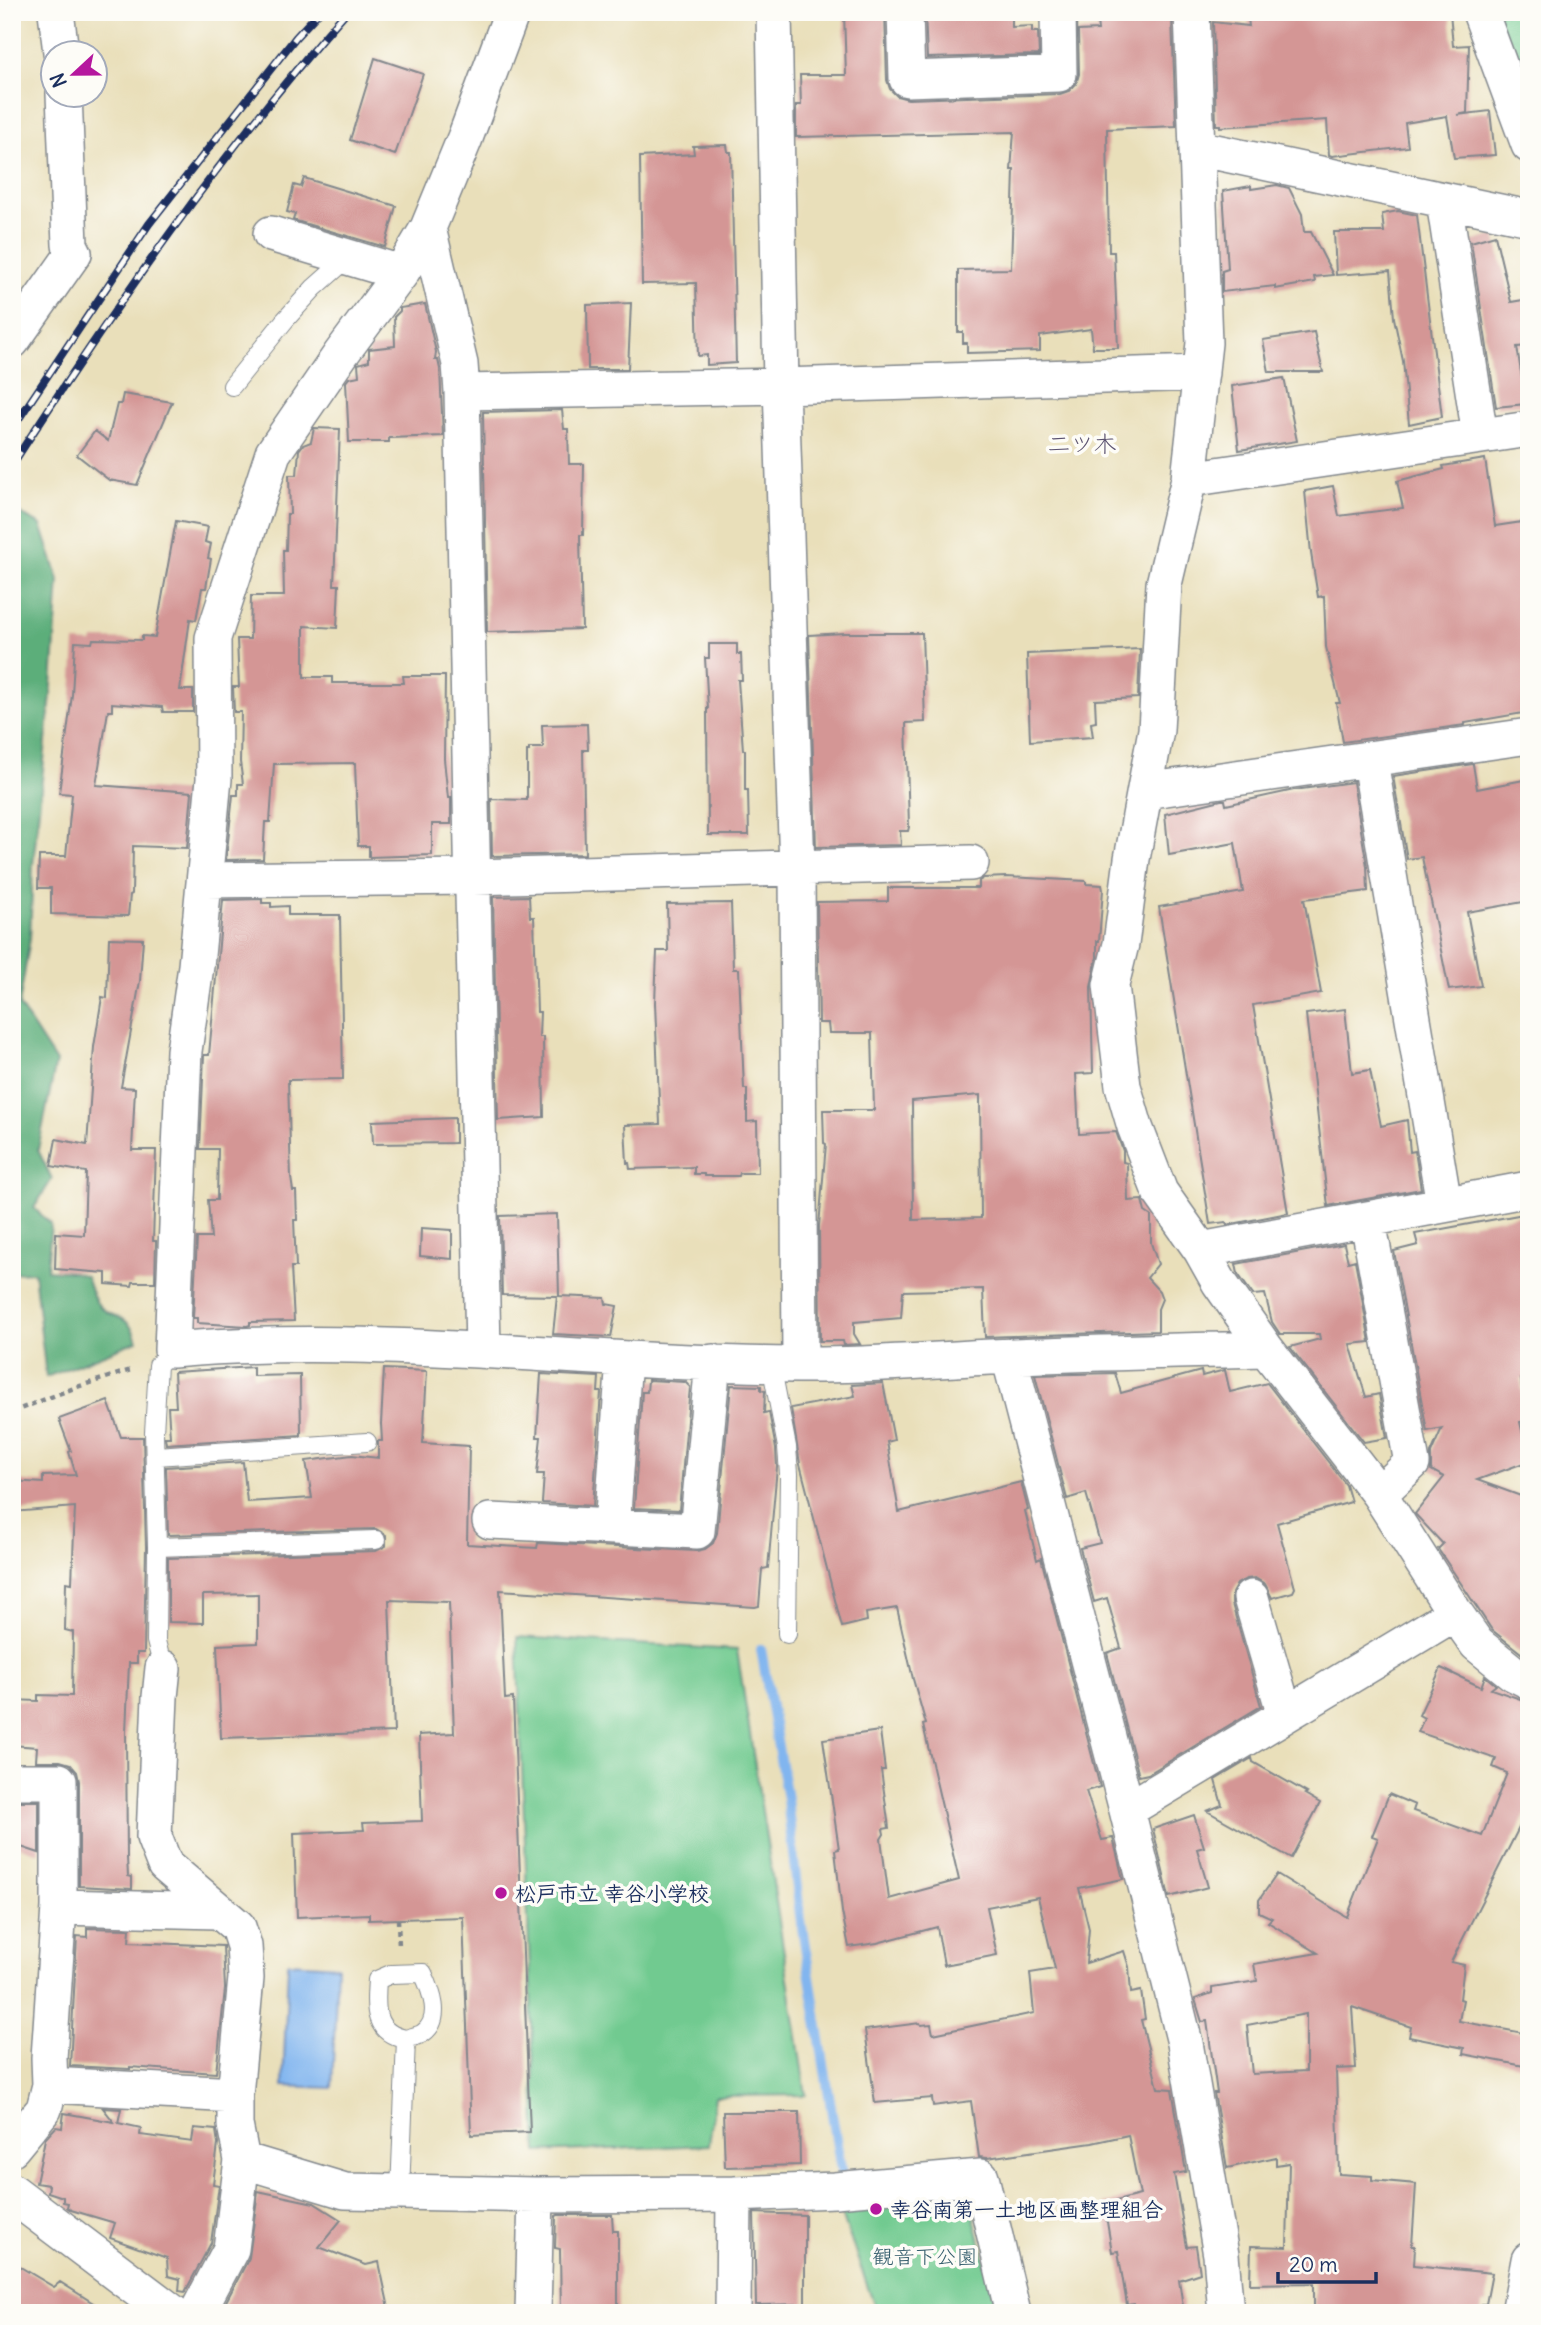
<svg xmlns="http://www.w3.org/2000/svg" width="1541" height="2325" viewBox="0 0 1541 2325" font-family="Delius,'Klee One',sans-serif">
<rect width="100%" height="100%" fill="#fdfcf7"/>
<filter id="ink" filterUnits="userSpaceOnUse"><feTurbulence type="fractalNoise" baseFrequency=".0143" numOctaves="2"/><feDisplacementMap in="SourceGraphic" scale="14" xChannelSelector="R" yChannelSelector="G"/><feConvolveMatrix kernelMatrix="1 2 1 2 8 2 1 2 1" color-interpolation-filters="sRGB"/></filter>
<filter id="wash" filterUnits="userSpaceOnUse"><feTurbulence type="fractalNoise" baseFrequency=".00686" numOctaves="4" result="noise"/><feDisplacementMap in="SourceGraphic" scale="28" xChannelSelector="R" yChannelSelector="G"/><feGaussianBlur stdDeviation="1.57" result="paint"/><feColorMatrix in="noise" values="0 0 0 0 0 0 0 0 0 0 0 0 0 0 0 0 0 1.4 0 .05"/><feComposite in="paint" operator="in"/></filter>
<g filter="url(#wash)">
<rect width="100%" height="100%" fill="#e9dfba"/>
<path fill="#71ca90" stroke="#467c77" stroke-width="2" d="M 1495,12 L 1529,12 L 1529,102 Z
M 517,1637 L 737,1650 L 806,2095 L 715,2096 L 709,2145 L 537,2152 Z
M 957,2194 L 970,2202 L 995,2300 L 942,2313 L 877,2313 L 840,2209 Z"/>
<path fill="#5cae7a" stroke="#3c6e6c" stroke-width="2" d="M 13,510 L 41,525 L 59,580 L 52,685 L 33,865 L 30,939 L 19,1005 L 56,1062 L 38,1150 L 52,1179 L 34,1208 L 51,1224 L 47,1270 L 73,1272 L 86,1276 C 89,1285 92,1296 97,1303 C 112,1323 128,1309 137,1341 L 46,1377 L 34,1272 L 12,1273 Z"/>
<path fill="#81b5ef" stroke="#4e72a6" stroke-width="2" d="M 288,1963 L 337,1966 L 332,2088 L 283,2086 Z"/>
<g fill="none" stroke-linecap="round" stroke-linejoin="round">
<path stroke="#81b5ef" stroke-width="10" d="M 761,1649 L 787,1799 L 800,1915 L 842,2176"/>
</g>
<g id="blocks">
<path fill="#d49695" fill-rule="evenodd" d="M 844,12 L 885,12 L 887,80 L 890,89 L 897,96 L 908,99 L 1060,94 L 1069,91 L 1076,84 L 1079,74 L 1078,31 L 1098,30 L 1096,12 L 1168,12 L 1168,18 L 1172,18 L 1176,126 L 1107,129 L 1109,252 L 1114,252 L 1118,348 L 1093,348 L 1091,329 L 1040,336 L 1040,351 L 967,353 L 967,343 L 963,343 L 963,332 L 958,332 L 958,270 L 1011,269 L 1014,170 L 1011,170 L 1014,132 L 796,137 L 796,105 L 801,105 L 800,75 L 846,75 Z
M 925,12 L 1012,13 L 1012,27 L 1032,26 L 1032,32 L 1038,32 L 1039,55 L 927,58 Z
M 1283,12 L 1450,12 L 1453,46 L 1469,45 L 1467,113 L 1457,115 L 1490,111 L 1495,155 L 1454,158 L 1447,116 L 1405,123 L 1408,147 L 1332,156 L 1329,155 L 1327,120 L 1220,127 L 1220,125 L 1216,125 L 1213,22 L 1249,26 L 1248,18 L 1283,16 Z
M 375,58 L 423,74 L 395,155 L 350,140 Z
M 727,145 L 728,152 L 731,152 L 736,363 L 707,365 L 707,355 L 698,356 L 696,283 L 642,284 L 640,157 L 694,154 L 693,146 Z
M 304,178 L 396,206 L 385,247 L 293,220 L 295,214 L 287,212 L 294,185 L 301,187 Z
M 1277,185 L 1289,188 L 1302,214 L 1304,232 L 1311,232 L 1333,275 L 1314,277 L 1315,282 L 1275,289 L 1275,286 L 1222,292 L 1222,271 L 1228,269 L 1223,191 L 1251,186 L 1251,189 Z
M 1398,211 L 1417,215 L 1442,417 L 1409,424 L 1403,361 L 1394,318 L 1390,271 L 1336,275 L 1334,232 L 1384,232 L 1382,214 Z
M 1495,235 L 1511,302 L 1529,299 L 1529,346 L 1517,347 L 1526,404 L 1496,407 L 1471,242 Z
M 631,303 L 628,369 L 588,369 L 587,305 Z
M 425,304 L 436,352 L 435,360 L 438,360 L 440,369 L 443,436 L 389,438 L 389,442 L 349,442 L 346,382 L 349,378 L 359,376 L 358,364 L 369,361 L 369,349 L 395,346 L 394,317 L 400,311 L 400,308 Z
M 1314,332 L 1323,372 L 1269,372 L 1263,340 Z
M 1284,378 L 1297,441 L 1239,450 L 1232,386 Z
M 123,394 L 172,402 L 137,485 L 109,480 L 77,455 L 95,431 L 108,441 L 117,404 L 121,404 Z
M 562,410 L 564,429 L 568,429 L 569,464 L 584,464 L 583,535 L 580,535 L 582,629 L 487,632 L 483,412 Z
M 314,428 L 340,429 L 334,585 L 339,585 L 337,628 L 304,626 L 304,677 L 332,677 L 332,683 L 404,683 L 403,676 L 445,676 L 444,759 L 448,798 L 451,798 L 451,824 L 432,824 L 432,855 L 369,857 L 369,846 L 358,846 L 355,763 L 274,764 L 270,822 L 265,822 L 263,859 L 226,860 L 233,795 L 238,795 L 238,784 L 243,784 L 240,762 L 241,712 L 234,712 L 233,687 L 239,687 L 237,639 L 250,639 L 251,596 L 284,596 L 283,550 L 286,550 L 287,514 L 290,514 L 289,475 L 297,475 L 299,450 L 303,445 L 311,442 Z
M 1485,459 L 1495,526 L 1529,521 L 1529,712 L 1465,723 L 1465,725 L 1343,742 L 1336,703 L 1340,703 L 1326,647 L 1324,596 L 1318,597 L 1311,553 L 1305,491 L 1333,486 L 1339,516 L 1403,508 L 1397,481 L 1444,469 L 1443,466 Z
M 176,521 L 208,527 L 205,542 L 211,544 L 208,558 L 211,559 L 206,588 L 202,588 L 196,620 L 190,619 L 180,690 L 193,690 L 193,712 L 163,712 L 162,707 L 112,703 L 112,711 L 108,711 L 96,785 L 192,792 L 187,848 L 133,846 L 132,894 L 130,895 L 128,916 L 51,914 L 51,888 L 38,888 L 39,856 L 66,856 L 72,794 L 59,793 L 72,695 L 75,642 L 92,643 L 93,639 L 142,640 L 142,636 L 155,637 Z
M 845,633 L 922,633 L 925,722 L 906,723 L 909,827 L 908,831 L 900,831 L 901,845 L 816,847 L 809,635 Z
M 709,644 L 737,644 L 737,654 L 741,654 L 742,680 L 738,680 L 743,750 L 745,750 L 745,790 L 748,790 L 749,835 L 708,835 L 707,709 L 708,709 L 705,658 L 709,658 Z
M 1140,649 L 1138,698 L 1095,700 L 1096,722 L 1091,723 L 1093,737 L 1030,741 L 1027,654 Z
M 587,724 L 588,750 L 583,750 L 585,854 L 492,856 L 491,799 L 527,800 L 527,751 L 529,751 L 529,748 L 543,748 L 542,725 Z
M 1473,764 L 1477,789 L 1529,779 L 1529,901 L 1467,912 L 1481,986 L 1449,990 L 1422,857 L 1407,859 L 1393,776 Z
M 1353,782 L 1367,866 L 1368,891 L 1304,899 L 1321,993 L 1253,1005 L 1288,1213 L 1227,1225 L 1226,1222 L 1210,1224 L 1159,907 L 1243,892 L 1235,843 L 1169,855 L 1165,814 L 1221,800 L 1225,800 L 1226,805 L 1294,790 Z
M 1006,877 L 1086,881 L 1086,884 L 1102,885 L 1103,890 L 1099,941 L 1097,941 L 1097,957 L 1091,987 L 1093,1073 L 1076,1074 L 1079,1134 L 1116,1132 L 1123,1151 L 1123,1162 L 1127,1163 L 1128,1201 L 1142,1200 L 1145,1212 L 1151,1216 L 1151,1243 L 1158,1264 L 1147,1278 L 1159,1291 L 1162,1299 L 1158,1309 L 1158,1331 L 985,1337 L 983,1289 L 903,1291 L 901,1318 L 854,1322 L 854,1334 L 860,1344 L 844,1345 L 843,1341 L 820,1341 L 819,1226 L 826,1144 L 824,1143 L 823,1110 L 874,1110 L 872,1033 L 829,1033 L 828,1023 L 819,1023 L 817,902 L 888,901 L 888,888 L 979,888 L 979,881 L 984,878 ZM 980,1095 L 981,1218 L 913,1220 L 912,1101 Z
M 529,896 L 530,917 L 534,917 L 537,1012 L 540,1012 L 539,1037 L 543,1037 L 544,1117 L 498,1120 L 493,897 Z
M 262,899 L 262,903 L 271,903 L 271,907 L 288,906 L 288,915 L 340,915 L 343,1079 L 288,1080 L 291,1178 L 293,1191 L 296,1191 L 297,1220 L 294,1220 L 296,1267 L 291,1267 L 294,1321 L 250,1322 L 250,1325 L 247,1326 L 197,1323 L 197,1318 L 193,1318 L 197,1238 L 211,1238 L 208,1200 L 217,1200 L 218,1149 L 200,1149 L 204,1055 L 209,1055 L 223,900 Z
M 731,903 L 733,969 L 739,969 L 744,1089 L 747,1089 L 747,1122 L 757,1121 L 758,1173 L 740,1173 L 739,1176 L 704,1176 L 704,1174 L 694,1174 L 694,1167 L 630,1169 L 629,1163 L 627,1163 L 625,1125 L 660,1124 L 655,1003 L 657,951 L 668,951 L 667,904 Z
M 109,938 L 143,939 L 140,981 L 121,1087 L 135,1088 L 132,1150 L 156,1150 L 153,1241 L 156,1241 L 155,1282 L 133,1282 L 132,1286 L 106,1284 L 106,1273 L 55,1269 L 56,1233 L 84,1235 L 86,1172 L 51,1166 L 56,1139 L 87,1145 L 94,1047 L 102,997 L 107,998 Z
M 1345,1009 L 1352,1073 L 1370,1070 L 1381,1126 L 1407,1120 L 1410,1152 L 1415,1151 L 1421,1189 L 1328,1206 L 1306,1014 Z
M 455,1118 L 455,1143 L 373,1144 L 372,1121 Z
M 1529,1213 L 1529,1378 L 1521,1379 L 1525,1421 L 1520,1422 L 1529,1461 L 1477,1480 L 1529,1499 L 1529,1655 L 1526,1657 L 1492,1630 L 1438,1549 L 1443,1544 L 1415,1514 L 1444,1477 L 1431,1470 L 1431,1453 L 1442,1428 L 1427,1431 L 1394,1251 L 1418,1245 L 1415,1234 Z
M 557,1214 L 559,1296 L 605,1298 L 606,1304 L 617,1306 L 611,1337 L 553,1334 L 557,1296 L 502,1295 L 500,1216 Z
M 421,1228 L 452,1230 L 452,1259 L 420,1256 Z
M 1344,1244 L 1348,1262 L 1355,1260 L 1370,1342 L 1350,1344 L 1366,1397 L 1379,1394 L 1387,1438 L 1364,1442 L 1290,1347 L 1320,1339 L 1319,1334 L 1280,1334 L 1272,1322 L 1265,1294 L 1253,1295 L 1238,1274 L 1236,1264 Z
M 253,1367 L 253,1376 L 300,1375 L 301,1435 L 166,1444 L 165,1437 L 170,1437 L 168,1407 L 176,1407 L 174,1372 Z
M 384,1369 L 427,1371 L 423,1443 L 469,1446 L 467,1544 L 537,1548 L 538,1543 L 696,1551 L 705,1549 L 713,1543 L 717,1533 L 731,1385 L 761,1386 L 761,1390 L 765,1391 L 764,1413 L 769,1412 L 776,1449 L 777,1467 L 768,1568 L 762,1569 L 759,1606 L 755,1607 L 500,1590 L 505,1699 L 513,1698 L 530,2132 L 471,2135 L 463,1917 L 369,1920 L 369,1914 L 297,1917 L 294,1833 L 364,1830 L 363,1823 L 422,1821 L 419,1735 L 454,1733 L 449,1602 L 389,1600 L 394,1732 L 221,1738 L 217,1645 L 258,1643 L 258,1594 L 203,1595 L 203,1623 L 168,1622 L 168,1558 L 376,1551 L 386,1546 L 386,1535 L 376,1529 L 168,1535 L 166,1467 L 243,1462 L 247,1502 L 312,1498 L 306,1461 L 352,1455 L 378,1458 L 378,1441 L 382,1441 L 381,1424 Z
M 1225,1370 L 1230,1392 L 1267,1383 L 1346,1485 L 1351,1502 L 1277,1523 L 1295,1588 L 1293,1592 L 1272,1598 L 1265,1584 L 1255,1578 L 1246,1579 L 1237,1584 L 1232,1593 L 1232,1604 L 1261,1706 L 1148,1774 L 1139,1776 L 1107,1653 L 1121,1648 L 1107,1598 L 1094,1602 L 1080,1548 L 1100,1543 L 1086,1493 L 1067,1499 L 1035,1375 L 1115,1373 L 1121,1393 L 1201,1371 L 1202,1376 Z
M 541,1374 L 599,1377 L 598,1392 L 601,1392 L 593,1506 L 542,1503 L 544,1474 L 537,1474 L 541,1437 L 537,1437 Z
M 648,1380 L 685,1382 L 690,1387 L 679,1510 L 634,1508 L 642,1392 L 647,1392 Z
M 883,1383 L 894,1440 L 887,1442 L 899,1512 L 1021,1482 L 1028,1510 L 1025,1511 L 1037,1560 L 1041,1558 L 1100,1787 L 1086,1791 L 1102,1840 L 1113,1838 L 1123,1879 L 1079,1888 L 1089,1929 L 1086,1963 L 1124,1951 L 1129,1967 L 1131,1993 L 1141,1991 L 1145,2019 L 1141,2020 L 1158,2088 L 1172,2089 L 1186,2172 L 1174,2174 L 1187,2247 L 1196,2246 L 1200,2273 L 1179,2280 L 1184,2313 L 1136,2313 L 1134,2304 L 1127,2305 L 1118,2251 L 1112,2252 L 1104,2204 L 1140,2195 L 1128,2135 L 1092,2143 L 987,2158 L 979,2157 L 971,2101 L 933,2106 L 932,2098 L 875,2103 L 865,2030 L 920,2023 L 921,2025 L 931,2024 L 933,2034 L 1034,2013 L 1030,1973 L 1055,1969 L 1038,1897 L 987,1907 L 997,1955 L 944,1965 L 937,1927 L 877,1943 L 849,1947 L 842,1912 L 835,1850 L 839,1849 L 823,1739 L 880,1731 L 885,1770 L 881,1770 L 889,1828 L 883,1829 L 884,1834 L 881,1839 L 889,1899 L 959,1880 L 923,1725 L 926,1724 L 913,1679 L 897,1608 L 866,1613 L 867,1621 L 842,1627 L 800,1464 L 791,1408 L 855,1396 L 852,1385 Z
M 108,1401 L 121,1437 L 143,1437 L 146,1547 L 144,1653 L 137,1653 L 137,1663 L 129,1663 L 126,1732 L 127,1858 L 128,1876 L 132,1877 L 132,1889 L 79,1886 L 79,1781 L 77,1772 L 70,1764 L 60,1761 L 36,1761 L 37,1747 L 12,1745 L 12,1700 L 38,1701 L 38,1695 L 72,1696 L 73,1632 L 65,1630 L 66,1582 L 72,1583 L 75,1507 L 12,1512 L 12,1481 L 43,1483 L 43,1476 L 76,1475 L 69,1452 L 71,1451 L 59,1419 Z
M 1441,1668 L 1481,1687 L 1485,1676 L 1496,1685 L 1491,1689 L 1529,1702 L 1529,1808 L 1451,1962 L 1464,1965 L 1460,1999 L 1463,2000 L 1459,2021 L 1529,2034 L 1529,2067 L 1463,2054 L 1464,2048 L 1409,2037 L 1411,2027 L 1352,2007 L 1356,2068 L 1336,2069 L 1339,2174 L 1372,2176 L 1372,2180 L 1416,2184 L 1412,2246 L 1415,2246 L 1414,2265 L 1492,2273 L 1486,2304 L 1482,2304 L 1481,2313 L 1314,2313 L 1314,2283 L 1250,2284 L 1251,2246 L 1287,2247 L 1289,2163 L 1276,2165 L 1276,2157 L 1227,2168 L 1214,2093 L 1217,2093 L 1207,2021 L 1202,2022 L 1195,1999 L 1212,1993 L 1212,1988 L 1257,1981 L 1254,1964 L 1318,1953 L 1268,1922 L 1272,1918 L 1259,1912 L 1259,1900 L 1277,1874 L 1347,1917 L 1378,1838 L 1372,1836 L 1389,1794 L 1415,1805 L 1413,1811 L 1482,1836 L 1507,1773 L 1493,1767 L 1496,1759 L 1418,1732 L 1424,1718 L 1419,1715 ZM 1306,2014 L 1306,2071 L 1252,2074 L 1247,2025 Z
M 1252,1758 L 1253,1762 L 1307,1793 L 1305,1794 L 1320,1803 L 1291,1858 L 1207,1811 L 1222,1805 L 1215,1780 Z
M 12,1801 L 39,1801 L 39,1853 L 12,1844 Z
M 1194,1815 L 1204,1847 L 1197,1849 L 1208,1887 L 1169,1897 L 1153,1829 Z
M 87,1928 L 130,1929 L 129,1942 L 223,1946 L 225,1989 L 216,2073 L 130,2067 L 130,2069 L 70,2066 L 77,1936 L 87,1937 Z
M 103,2108 L 121,2109 L 118,2123 L 141,2128 L 140,2135 L 192,2142 L 194,2128 L 216,2130 L 218,2144 L 213,2184 L 219,2185 L 211,2243 L 185,2292 L 179,2291 L 180,2279 L 168,2276 L 167,2258 L 110,2238 L 115,2223 L 71,2210 L 67,2207 L 68,2203 L 63,2202 L 63,2197 L 48,2192 L 49,2185 L 36,2183 L 45,2139 L 56,2127 L 62,2128 L 64,2113 L 114,2122 Z
M 723,2112 L 799,2112 L 800,2165 L 725,2167 Z
M 258,2191 L 314,2203 L 341,2220 L 319,2247 L 366,2265 L 379,2262 L 390,2313 L 220,2313 L 249,2258 Z
M 754,2213 L 805,2215 L 805,2304 L 756,2305 Z
M 558,2215 L 612,2215 L 613,2231 L 618,2231 L 618,2313 L 561,2313 L 560,2249 L 555,2248 L 556,2216 Z
M 12,2262 L 54,2287 L 60,2282 L 109,2313 L 25,2313 L 12,2304 Z"/>
</g>
</g>
<g filter="url(#ink)">
<use href="#blocks" fill-opacity="0" stroke="#82878c" stroke-width="2"/>
<g fill="none" stroke-linecap="round" stroke-linejoin="round">
<g stroke="#82878c" stroke-width="20">
<path id="lane" d="M 232,386 L 285,320 L 314,288 L 349,257
M 771,1364 L 787,1447 L 789,1474 L 787,1634
M 156,1456 L 367,1442
M 157,1547 L 376,1540
M 163,1668 L 156,1641 L 157,1547 L 154,1432 L 158,1365 L 172,1350
M 400,2192 L 406,2039 C 373,2033 375,2008 377,1980 L 391,1974 L 423,1973 C 431,1990 443,2019 423,2033 C 419,2036 411,2037 406,2039"/>
</g>
<g stroke="#82878c" stroke-width="38">
<path id="street" d="M 56,12 L 61,52
M 512,12 L 465,138 L 428,228 L 401,273 L 341,354 L 273,453 L 213,638 L 214,779 L 196,966 L 184,1051 L 172,1350 C 381,1332 589,1364 798,1365 C 862,1366 927,1360 991,1357 C 1082,1353 1174,1351 1266,1349
M 774,12 L 781,386 L 797,869 L 800,1365
M 905,12 L 907,79 L 1059,74 L 1058,12
M 1192,12 L 1204,343 L 1189,479 L 1164,584 L 1156,730 L 1132,859 L 1121,944 L 1111,985 L 1123,1086 L 1135,1127 L 1160,1192 L 1201,1250 L 1219,1282 L 1266,1349 L 1379,1494 L 1455,1613 L 1477,1644 L 1513,1673 L 1529,1681
M 1480,12 L 1529,145
M 1197,148 L 1529,218
M 1444,201 L 1480,436
M 428,228 L 460,364 L 462,392 L 781,386 L 1201,373
M 271,234 L 401,273
M 12,341 L 74,253 L 70,245 L 64,94
M 462,392 L 483,1349
M 1189,479 L 1529,429
M 1370,761 L 1444,1204
M 1145,791 L 1529,736
M 205,880 L 473,877 L 971,863
M 1368,1221 L 1412,1463 L 1379,1494
M 1201,1250 L 1529,1189
M 1009,1356 L 1127,1810 L 1185,2043 L 1221,2255 L 1226,2313
M 490,1521 L 697,1531 L 713,1362
M 612,1527 L 624,1359
M 1251,1598 L 1285,1715
M 163,1668 L 160,1697 L 154,1837 L 165,1865 L 238,1927 L 244,1946 L 246,1978 L 235,2095 L 235,2125 L 242,2160 L 231,2249 L 197,2313
M 12,1781 L 59,1781 L 59,1907 L 49,2058 L 50,2085
M 1127,1810 L 1455,1613
M 59,1907 L 217,1911
M 12,2148 L 44,2109 L 50,2085 L 235,2095
M 242,2160 L 345,2191 L 400,2192 L 536,2195 L 734,2194 L 835,2190 L 981,2177 L 1013,2313
M 533,2313 L 536,2195
M 733,2313 L 734,2194
M 1519,2313 L 1529,2260"/>
</g>
<g stroke="#82878c" stroke-width="41">
<path id="secondary" d="M 12,2193 L 171,2313"/>
</g>
<path stroke="#82878c" stroke-width="4.5" stroke-dasharray="5 5" stroke-linecap="butt" d="M 12,1412 L 74,1388 L 134,1369
M 398,1919 L 399,1948"/>
<use href="#lane" stroke="#fff" stroke-width="18"/>
<use href="#street" stroke="#fff" stroke-width="35"/>
<use href="#secondary" stroke="#fff" stroke-width="38"/>
<g stroke="#1b2f5e" stroke-width="8">
<path id="rail" d="M 12,429 L 149,224 L 296,37 L 319,12
M 12,465 C 114,308 221,153 346,12"/>
</g>
<use href="#rail" stroke="#fdfcf7" stroke-width="5" stroke-dasharray="16" stroke-linecap="butt"/>
</g>
</g>
<g fill="#b5179e" stroke="#fdfcf7" stroke-width="2.5">
<circle cx="501" cy="1893" r="7"/>
<circle cx="876" cy="2209" r="7"/>
</g>
<g text-anchor="middle" dominant-baseline="central" stroke-width="7" stroke-linejoin="round" paint-order="stroke">
<g font-size="21" font-weight="bold" fill="#1b2f5e" stroke="#fdfcf7" text-anchor="start">
<text x="515" y="1893">松戸市立 幸谷小学校</text>
<text x="890" y="2209">幸谷南第一土地区画整理組合</text>
</g>
<g font-size="21" fill="#355e6d" stroke="#fdfcf7">
<text x="925" y="2256">観音下公園</text>
</g>
<g font-size="23" fill="#5c5371" stroke="#fdfcf7">
<text x="1082" y="443">二ツ木</text>
</g>
</g>
<rect width="1541" height="2325" fill="none" stroke="#fdfcf7" stroke-width="42"/>
<g transform="translate(74 74) rotate(248)"><circle r="33" fill="#fdfcf7" stroke="#a3aaba" stroke-width="2"/>
<path d="M0-5L12 26L0 18L-12 26Z" fill="#b5179e"/>
<text y="-10" font-size="19" font-weight="bold" text-anchor="middle" fill="#1b2f5e">N</text>
</g>
<path d="M1278 2272v10h98v-10" fill="none" stroke="#1b2f5e" stroke-width="3.5"/>
<text x="1289" y="2272" font-size="21" fill="#1b2f5e" stroke="#fdfcf7" stroke-width="5" paint-order="stroke">20 m</text>
</svg>
